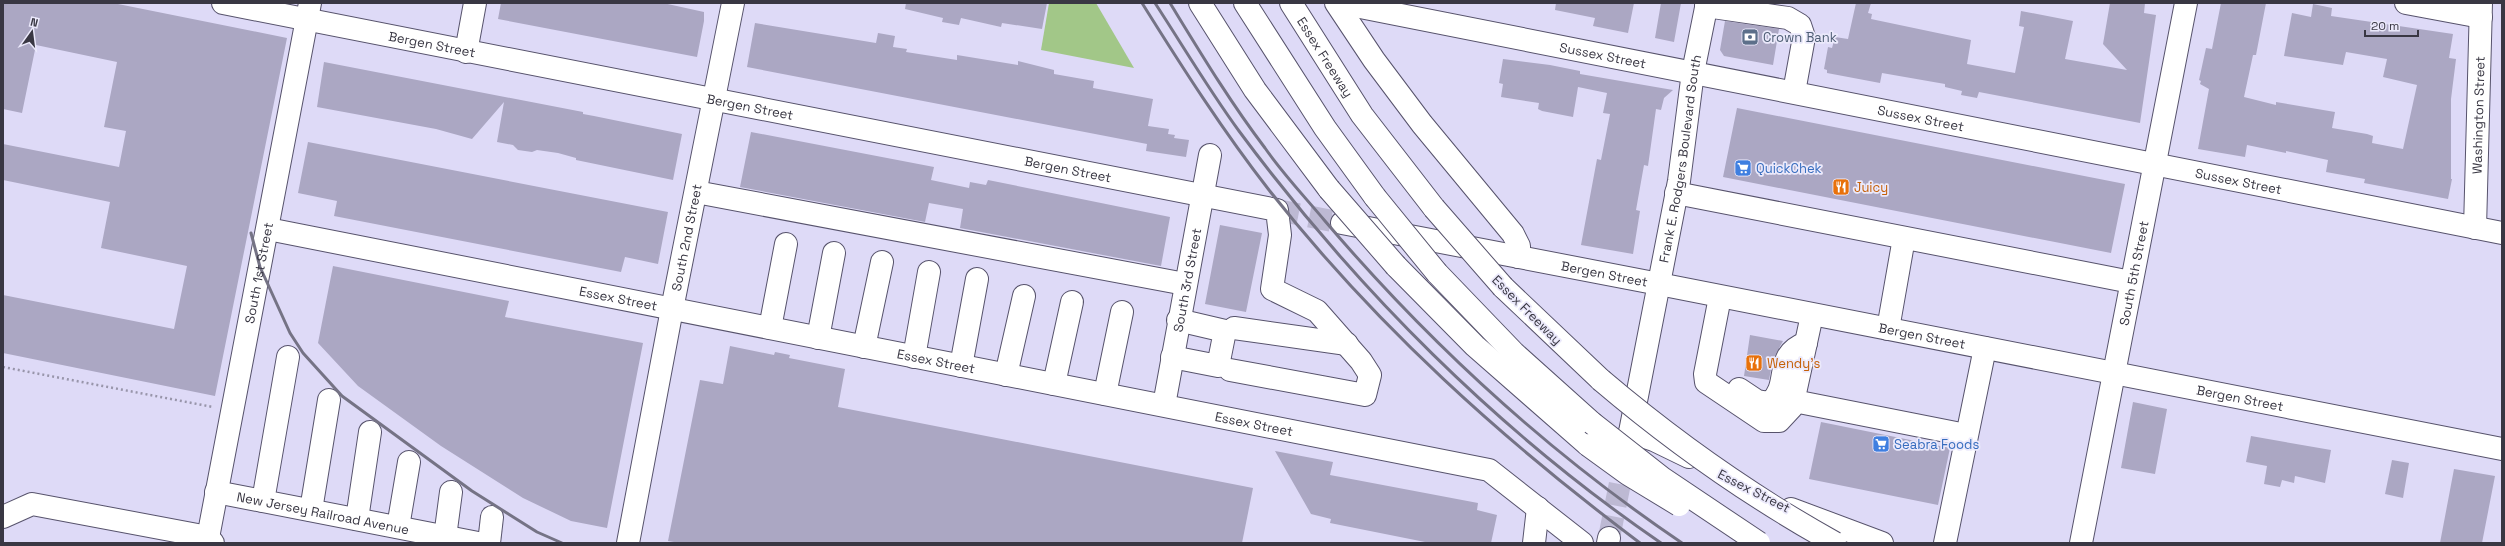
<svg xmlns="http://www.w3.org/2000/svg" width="2505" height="546" viewBox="0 0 2505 546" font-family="'Space Grotesk',sans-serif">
<rect width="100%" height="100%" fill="#dedaf7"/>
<path fill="#a2c788" d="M 1049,3 L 1096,3 L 1134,68 L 1041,50 Z"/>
<path fill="#aba7c3" d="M 3,3 L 113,3 L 287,38 L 215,396 L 3,353 L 3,295 L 174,329 L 187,266 L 101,248 L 110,202 L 3,180 L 3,144 L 119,167 L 126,131 L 104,127 L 117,62 L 36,45 L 22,113 L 3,109 Z
M 501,3 L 663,3 L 704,12 L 704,21 L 697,57 L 498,19 Z
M 906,3 L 1047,3 L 1042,29 L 1002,23 L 1001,27 L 961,18 L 959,25 L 942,22 L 943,18 L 905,9 Z
M 1556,3 L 1634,3 L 1628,33 L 1593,26 L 1595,18 L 1555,10 Z
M 1661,3 L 1681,3 L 1674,42 L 1655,38 Z
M 1856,3 L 1871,3 L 1868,13 L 1872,14 L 1871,19 L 1971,40 L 1967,64 L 2015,73 L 2024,27 L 2019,26 L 2021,11 L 2073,21 L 2065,59 L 2127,70 L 2103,44 L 2110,3 L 2145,3 L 2144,13 L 2156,15 L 2140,123 L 1979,92 L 1977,98 L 1961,95 L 1962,91 L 1945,87 L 1945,84 L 1882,73 L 1880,83 L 1827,73 L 1827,70 L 1824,69 L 1828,47 L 1832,48 L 1835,37 L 1848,39 Z
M 2221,3 L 2266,3 L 2256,55 L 2253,55 L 2244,97 L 2276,105 L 2276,102 L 2335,112 L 2332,128 L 2367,134 L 2373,136 L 2372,143 L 2403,149 L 2417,85 L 2383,77 L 2387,59 L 2346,52 L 2343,65 L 2284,56 L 2292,13 L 2311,17 L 2313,4 L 2332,8 L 2331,16 L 2453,34 L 2449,58 L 2456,59 L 2451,99 L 2451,179 L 2452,179 L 2448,199 L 2364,183 L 2365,179 L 2326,172 L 2328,160 L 2286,151 L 2286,153 L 2247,145 L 2245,157 L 2198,149 L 2209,89 L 2200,84 L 2201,81 L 2199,80 L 2206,48 L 2212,49 Z
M 1725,21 L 1779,29 L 1773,65 L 1724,56 L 1720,50 Z
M 755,23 L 876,43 L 878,33 L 895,36 L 893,47 L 907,49 L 906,52 L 957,60 L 957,55 L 1018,65 L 1018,61 L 1054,70 L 1054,74 L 1094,81 L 1093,88 L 1153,99 L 1148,126 L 1169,129 L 1168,134 L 1175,135 L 1174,138 L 1189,140 L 1186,157 L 1146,151 L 1147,144 L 747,67 Z
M 1503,59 L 1550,65 L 1580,71 L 1580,74 L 1673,90 L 1664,98 L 1661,110 L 1656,109 L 1648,166 L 1644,165 L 1636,210 L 1640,211 L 1633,254 L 1581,245 L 1597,159 L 1601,160 L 1610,114 L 1603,113 L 1607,93 L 1578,87 L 1573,117 L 1542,111 L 1538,109 L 1539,103 L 1501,97 L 1503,84 L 1499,83 Z
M 324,62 L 583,112 L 583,114 L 594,116 L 682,134 L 673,180 L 576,160 L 576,158 L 558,153 L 537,150 L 532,152 L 518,150 L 513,145 L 497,142 L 504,102 L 472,139 L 436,129 L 317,107 Z
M 1737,108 L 2125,184 L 2111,253 L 1723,177 Z
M 751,132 L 934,167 L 931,180 L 969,188 L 970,182 L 986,185 L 988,180 L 1170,217 L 1161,266 L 960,228 L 963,209 L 929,203 L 925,222 L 740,187 Z
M 308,142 L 668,212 L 658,264 L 625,257 L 621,272 L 334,216 L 337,201 L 298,193 Z
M 1220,225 L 1262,233 L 1246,312 L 1205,304 Z
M 333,266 L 509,301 L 505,317 L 643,343 L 607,528 L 571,521 L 523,498 L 441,446 L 358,386 L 318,343 Z
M 1750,335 L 1783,341 L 1773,359 L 1769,380 L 1744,376 Z
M 730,346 L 774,355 L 775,352 L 790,355 L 789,358 L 845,369 L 838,407 L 1253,488 L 1242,543 L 680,543 L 668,541 L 700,380 L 723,384 Z
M 2133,402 L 2167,409 L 2155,474 L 2121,468 Z
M 1821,422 L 1950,448 L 1938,505 L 1809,479 Z
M 2251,436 L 2331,450 L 2325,483 L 2295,476 L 2294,483 L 2282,480 L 2280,487 L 2264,484 L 2267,466 L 2246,462 Z
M 1275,451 L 1333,462 L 1330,475 L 1478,503 L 1477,510 L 1497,515 L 1491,543 L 1430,543 L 1330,523 L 1331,519 L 1311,514 Z
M 2392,460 L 2409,463 L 2403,498 L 2385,494 Z
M 2454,469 L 2495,476 L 2482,543 L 2440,543 Z"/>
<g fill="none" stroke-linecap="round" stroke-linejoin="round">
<path stroke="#bdb9d3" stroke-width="22" stroke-dasharray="22 11" stroke-linecap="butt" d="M 1277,210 L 1342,223"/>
<path stroke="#bdb9d3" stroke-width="22" stroke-dasharray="22 11" stroke-linecap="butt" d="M 1609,538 L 1626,453"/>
<g stroke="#57536c" stroke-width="24">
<g id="minor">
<path id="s1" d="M 223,3 L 1277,210 L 1280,235 L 1272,289 L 1317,311 L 1361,361 L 1370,375 L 1365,395 L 1230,370"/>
<path id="s2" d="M 1340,3 L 2502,233"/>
<path d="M 2406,3 L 2481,17"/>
<path d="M 1706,6 L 1788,18 L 1800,25 L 1804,37 L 1794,92"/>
<path d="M 466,52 L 475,3"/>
<path d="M 696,192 L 1185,284"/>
<path d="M 1676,193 L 2131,282"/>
<path d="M 1342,223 L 1519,257"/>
<path id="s3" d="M 2475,228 L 2481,3"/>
<path id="s4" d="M 268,229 L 1489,470 L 1582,543"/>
<path id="s5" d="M 1659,284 L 2502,449"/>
<path d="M 1720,297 L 1705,374 L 1706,382 L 1764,421 L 1779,421 L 1792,407 L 1812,315"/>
<path d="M 770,328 L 786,244"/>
<path d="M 1234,328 L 1347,344"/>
<path d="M 1888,329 L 1904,238"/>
<path d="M 818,338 L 834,253"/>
<path d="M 864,347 L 882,262"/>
<path d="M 914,357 L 929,272"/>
<path d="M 1172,357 L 1218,366 L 1225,331 L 1178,320"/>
<path d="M 961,366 L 977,279"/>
<path d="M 1006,375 L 1024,296"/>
<path d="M 1054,384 L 1072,302"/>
<path d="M 1739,389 L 1757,401 L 1770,403 C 1792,384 1772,355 1806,343"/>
<path d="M 1105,394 L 1122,312"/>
<path d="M 1794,401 L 1966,435"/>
<path id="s6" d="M 1164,405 L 1210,155"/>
<path d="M 1630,432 L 1654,440 L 1689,457"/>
<path id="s7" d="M 216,492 L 478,543"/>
<path d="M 263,501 L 288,357"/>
<path d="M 1791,509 L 1882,543"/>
<path d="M 311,510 L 329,400"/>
<path d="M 3,517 L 32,504 L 208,537 L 213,543"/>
<path d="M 357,519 L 370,432"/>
<path d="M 398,527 L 409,462"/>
<path d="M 445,537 L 451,492"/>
<path id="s8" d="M 207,543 L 310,3"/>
<path d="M 489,543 L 492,517"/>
<path id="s9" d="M 628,543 L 672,309 L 733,3"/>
<path d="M 1534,543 L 1538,508"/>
<path d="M 1945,543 L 1985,348"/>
<path id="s10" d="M 2081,543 L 2186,3"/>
</g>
</g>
<g stroke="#57536c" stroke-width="24">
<g id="major">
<path id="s11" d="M 1519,257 L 1659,284"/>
<path id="s12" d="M 1630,432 L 1679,181 L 1693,72 L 1707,3"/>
<path d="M 1608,543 L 1609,538"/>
</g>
</g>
<g stroke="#57536c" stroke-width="24">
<g id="highway">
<path d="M 1200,3 L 1255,90 L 1329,189"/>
<path d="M 1245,3 L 1325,128 L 1375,197"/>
<path id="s13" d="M 1291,3 L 1362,115 L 1434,208"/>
<path d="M 1336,3 L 1374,60 L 1422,124 L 1513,234 L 1519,246 L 1519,257"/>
<path d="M 1396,266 L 1475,346 L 1588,445"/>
<path d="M 1437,273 L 1514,353 L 1592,423"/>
<path d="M 1503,287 L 1601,380"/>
</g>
</g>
<path stroke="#9895aa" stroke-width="2.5" stroke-dasharray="2 3" stroke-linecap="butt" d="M 3,367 L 213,407"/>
<use href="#minor" stroke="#fff" stroke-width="22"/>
<use href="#major" stroke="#fff" stroke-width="22"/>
<use href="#highway" stroke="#fff" stroke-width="22"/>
<path stroke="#757385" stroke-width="3" d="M 1142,3 C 1182,67 1223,131 1269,190 C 1376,326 1503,440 1640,543
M 1155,3 C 1183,46 1209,90 1239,131 C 1356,289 1499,432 1661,543
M 1170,3 C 1200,52 1230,102 1265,148 C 1283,174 1305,197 1325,221 C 1429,343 1549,453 1682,543
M 251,233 L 260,267 L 290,333 L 303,353 L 342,396 L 472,491 L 537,532 L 562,543"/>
<g stroke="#57536c" stroke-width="24" stroke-linecap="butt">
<path id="highway-bridge" d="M 1329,189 L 1396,266
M 1375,197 L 1437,273
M 1434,208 L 1503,287
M 1601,380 C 1674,442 1752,497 1835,543
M 1592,423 L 1662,478 L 1759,543
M 1588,445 L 1628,474 L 1679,505"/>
</g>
<use href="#highway-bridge" stroke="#fff" stroke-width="22"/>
</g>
<defs>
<g id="bank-square" transform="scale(0.9)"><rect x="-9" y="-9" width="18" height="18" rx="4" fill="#5c6f8a" stroke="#ebe9fb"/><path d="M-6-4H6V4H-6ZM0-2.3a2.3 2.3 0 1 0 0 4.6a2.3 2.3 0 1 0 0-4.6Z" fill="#fff"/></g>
<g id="supermarket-square" transform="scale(0.9)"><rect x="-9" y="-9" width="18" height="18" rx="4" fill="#3f7fe0" stroke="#ebe9fb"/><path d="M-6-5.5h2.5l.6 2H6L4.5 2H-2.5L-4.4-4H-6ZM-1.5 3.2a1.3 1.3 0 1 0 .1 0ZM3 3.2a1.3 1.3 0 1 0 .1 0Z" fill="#fff"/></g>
<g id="restaurant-square" transform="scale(0.9)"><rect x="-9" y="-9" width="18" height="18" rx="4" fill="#e8710a" stroke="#ebe9fb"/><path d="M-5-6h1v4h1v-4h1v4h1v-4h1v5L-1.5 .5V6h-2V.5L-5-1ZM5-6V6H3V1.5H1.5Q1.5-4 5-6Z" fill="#fff"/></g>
</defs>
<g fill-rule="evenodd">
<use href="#bank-square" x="1750" y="37"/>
<use href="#supermarket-square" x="1743" y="168"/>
<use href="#restaurant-square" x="1841" y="187"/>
<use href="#restaurant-square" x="1754" y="363"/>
<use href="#supermarket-square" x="1881" y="444"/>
</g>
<g text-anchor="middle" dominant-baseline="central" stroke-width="3.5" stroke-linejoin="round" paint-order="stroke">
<g font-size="13" fill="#4e5e75" stroke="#ebe9fb" text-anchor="start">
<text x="1763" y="37">Crown Bank</text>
</g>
<g font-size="13" fill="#393743" stroke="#ebe9fb">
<text stroke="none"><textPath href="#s1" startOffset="213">Bergen Street</textPath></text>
<text stroke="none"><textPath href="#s2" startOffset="268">Sussex Street</textPath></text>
<text stroke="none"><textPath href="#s13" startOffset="64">Essex Freeway</textPath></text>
<text stroke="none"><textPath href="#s1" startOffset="537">Bergen Street</textPath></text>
<text stroke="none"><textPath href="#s3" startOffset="113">Washington Street</textPath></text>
<text stroke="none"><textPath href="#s2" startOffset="592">Sussex Street</textPath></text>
<text stroke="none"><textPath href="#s12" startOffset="278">Frank E. Rodgers Boulevard South</textPath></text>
<text stroke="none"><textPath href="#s1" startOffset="861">Bergen Street</textPath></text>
<text stroke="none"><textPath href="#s2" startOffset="916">Sussex Street</textPath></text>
<text stroke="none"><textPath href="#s9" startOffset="311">South 2nd Street</textPath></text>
<text stroke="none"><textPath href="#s8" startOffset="275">South 1st Street</textPath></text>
<text stroke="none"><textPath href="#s10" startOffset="275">South 5th Street</textPath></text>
<text stroke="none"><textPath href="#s11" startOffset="87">Bergen Street</textPath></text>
<text stroke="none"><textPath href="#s6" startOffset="127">South 3rd Street</textPath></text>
<text stroke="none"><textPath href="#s4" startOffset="357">Essex Street</textPath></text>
<text transform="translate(1527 310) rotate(45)">Essex Freeway</text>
<text stroke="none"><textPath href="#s5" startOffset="268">Bergen Street</textPath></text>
<text stroke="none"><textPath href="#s4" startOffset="681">Essex Street</textPath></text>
<text stroke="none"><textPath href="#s5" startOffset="592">Bergen Street</textPath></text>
<text stroke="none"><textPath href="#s4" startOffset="1005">Essex Street</textPath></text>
<text transform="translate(1754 491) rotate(27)">Essex Street</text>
<text stroke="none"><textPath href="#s7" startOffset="109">New Jersey Railroad Avenue</textPath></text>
</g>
<g font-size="13" fill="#366cbe" stroke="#ebe9fb" text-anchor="start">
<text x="1756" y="168">QuickChek</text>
<text x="1894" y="444">Seabra Foods</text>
</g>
<g font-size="13" fill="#c56008" stroke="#ebe9fb" text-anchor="start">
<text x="1854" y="187">Juicy</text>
<text x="1767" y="363">Wendy's</text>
</g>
</g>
<rect width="2505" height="546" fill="none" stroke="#393743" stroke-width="8"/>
<g transform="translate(32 32) rotate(14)" stroke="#ebe9fb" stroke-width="3" paint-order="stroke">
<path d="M0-3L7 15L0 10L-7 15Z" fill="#393743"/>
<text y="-6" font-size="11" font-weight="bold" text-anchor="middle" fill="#393743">N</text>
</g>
<path d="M2365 30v6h53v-6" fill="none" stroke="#393743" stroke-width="2"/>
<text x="2371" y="30" font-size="12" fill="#393743" stroke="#ebe9fb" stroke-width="3" paint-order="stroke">20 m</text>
</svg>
